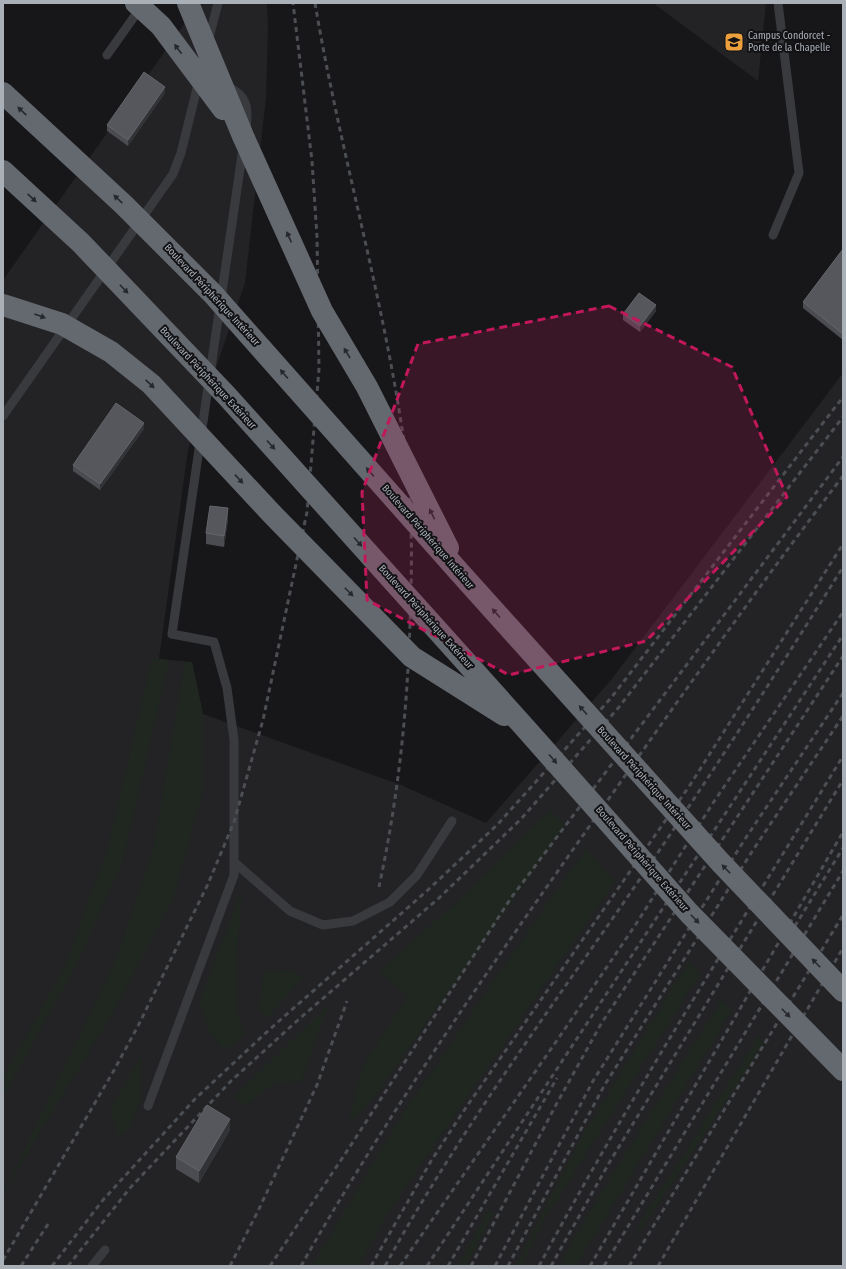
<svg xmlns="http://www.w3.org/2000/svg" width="846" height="1269" viewBox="0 0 846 1269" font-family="'Fira Sans Condensed',sans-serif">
<rect width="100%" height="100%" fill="#171719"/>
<path fill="#232326" d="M 199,3 L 267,3 L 268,26 L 266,98 L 245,283 L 188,450 L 159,659 L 192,662 L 203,714 L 401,785 L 486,823 L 611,680 L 843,373 L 843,1266 L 3,1266 L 3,280 Z
M 653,3 L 766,3 L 758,81 Z"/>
<path fill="#1f2720" d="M 152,658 L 169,660 L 123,861 L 76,966 L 3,1097 L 3,1078 L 64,968 L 108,847 Z
M 185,662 L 192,662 L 203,714 L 203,790 L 174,896 L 118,1004 L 3,1194 L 113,966 L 153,851 Z
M 550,810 L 565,826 L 372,1100 L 349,1123 L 361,1069 L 408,996 L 379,972 L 465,894 Z
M 586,849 L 615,881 L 386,1216 L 359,1266 L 312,1266 L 401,1116 L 528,931 Z
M 242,890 L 236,967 L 237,1011 L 245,1035 L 223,1051 L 209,1031 L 199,1002 Z
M 689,961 L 700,974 L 542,1224 L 522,1266 L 515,1266 L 581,1138 Z
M 289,970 L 304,977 L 266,1019 L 259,1010 L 264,972 Z
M 722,999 L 732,1010 L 576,1266 L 560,1266 L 588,1214 Z
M 329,1004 L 301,1082 L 273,1084 L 247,1106 L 233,1098 Z
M 759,1035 L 764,1044 L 635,1239 L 640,1223 Z
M 141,1056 L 141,1097 L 130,1129 L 119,1137 L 110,1110 Z
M 489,1209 L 494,1213 L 466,1266 L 458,1266 Z"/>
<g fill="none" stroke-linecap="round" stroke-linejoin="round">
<path stroke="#383a3e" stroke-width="9" d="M 208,42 L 218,3
M 107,55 L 141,7
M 225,85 C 247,95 249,106 246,129
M 773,235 L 799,173 L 778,3
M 3,416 L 173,174 L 181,153 L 199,80
M 234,862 L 290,911 L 323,925 L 353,921 L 390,902 L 417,875 L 452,821
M 148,1106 L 234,875 L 234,740 L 227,688 L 214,642 L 172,634 L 243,148
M 92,1266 L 105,1250"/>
<path stroke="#4b4e53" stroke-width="3" stroke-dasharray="5 4" stroke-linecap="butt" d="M 315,3 C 340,152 384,298 405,449 C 413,507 412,565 410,624 C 407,715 398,798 379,887
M 790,934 L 843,848
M 3,1260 L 113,1072 L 138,1026 L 208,884 L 234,822 L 263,720 L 307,512 L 319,369 L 317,237 L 312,161 L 293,3
M 21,1266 L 50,1221
M 52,1266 L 103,1200 L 195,1099 L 270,1029 L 429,889 L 497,825 L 611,698 L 843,397
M 68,1266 L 130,1188 L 231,1081 L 298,1020 L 439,898 L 521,819 L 619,707 L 843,417
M 230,1266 L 259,1209 L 317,1085 L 347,1001
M 270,1266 L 349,1148 L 511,898 L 843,457
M 301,1266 C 387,1115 486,973 586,831 C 670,712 754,592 843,476
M 371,1266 L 431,1161 L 465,1109 L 690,785 L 843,544
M 385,1266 C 451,1146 530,1037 608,925 C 690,808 767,688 843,567
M 400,1266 L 560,1036 L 636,924 L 713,803 L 843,612
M 427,1266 L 843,635
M 448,1266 L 557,1078
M 471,1266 L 557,1103 L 601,1024 L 843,656
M 495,1266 L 593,1081 L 745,839 L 843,693
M 508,1266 L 604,1086 L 753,850 L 843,716
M 539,1266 C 633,1091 740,925 843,756
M 551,1266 L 609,1163 L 843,780
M 590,1266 L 843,832
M 604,1266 L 843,871
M 629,1266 L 843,915
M 658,1266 L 843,948"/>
<path stroke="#64686f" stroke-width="22" d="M 136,3 L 161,26 L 223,109
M 188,3 L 243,136 L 322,311 L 367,387 L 448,548
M 3,93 L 124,205 L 213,294 L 461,574 L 721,863 L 843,991
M 3,171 L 81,243 L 226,395 L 527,730 L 689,913 L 843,1070
M 3,305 L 62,324 L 111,352 L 151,384 L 272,514 L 412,657 L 504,715"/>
</g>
<path fill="#4b4c51" d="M 165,93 L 128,146 L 107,131 L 107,125 Z
M 843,249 L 843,340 L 803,308 L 803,302 Z
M 656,311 L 640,332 L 623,320 L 623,314 Z
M 144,429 L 100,490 L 73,471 L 73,465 Z
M 228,520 L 224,547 L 206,544 L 206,533 Z
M 230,1130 L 199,1183 L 176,1169 L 176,1157 Z"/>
<path fill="#323336" d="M 165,87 L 165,93 L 128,146 L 128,140 Z
M 656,305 L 656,311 L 640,332 L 640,326 Z
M 144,423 L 144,429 L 100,490 L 100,484 Z
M 228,508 L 228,520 L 224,547 L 224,536 Z
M 230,1119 L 230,1130 L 199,1183 L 199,1171 Z"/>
<path fill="#55575c" stroke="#63656a" d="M 144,72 L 165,87 L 128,140 L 107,125 Z
M 843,249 L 843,334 L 803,302 Z
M 639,293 L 656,305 L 640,326 L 623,314 Z
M 116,403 L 144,423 L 100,484 L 73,465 Z
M 210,506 L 228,508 L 224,536 L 206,533 Z
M 207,1105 L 230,1119 L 199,1171 L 176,1157 Z"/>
<defs><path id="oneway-solid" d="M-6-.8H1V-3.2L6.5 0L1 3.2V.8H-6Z"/></defs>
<g fill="#26282b">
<use href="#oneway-solid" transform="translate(178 49) rotate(-127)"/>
<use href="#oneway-solid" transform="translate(22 111) rotate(-137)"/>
<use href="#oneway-solid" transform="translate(32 198) rotate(43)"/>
<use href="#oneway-solid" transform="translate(118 199) rotate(-137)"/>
<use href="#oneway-solid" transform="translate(289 237) rotate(-114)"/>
<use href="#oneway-solid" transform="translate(124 289) rotate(46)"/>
<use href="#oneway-solid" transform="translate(40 316) rotate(20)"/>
<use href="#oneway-solid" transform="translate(347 353) rotate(-121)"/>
<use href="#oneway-solid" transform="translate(284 374) rotate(-131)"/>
<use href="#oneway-solid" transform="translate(150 384) rotate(43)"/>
<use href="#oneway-solid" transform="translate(271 445) rotate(48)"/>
<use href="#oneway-solid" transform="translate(370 472) rotate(-131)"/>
<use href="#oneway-solid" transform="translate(239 479) rotate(47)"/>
<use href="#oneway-solid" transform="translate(432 514) rotate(-116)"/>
<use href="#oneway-solid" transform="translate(358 542) rotate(48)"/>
<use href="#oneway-solid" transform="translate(349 592) rotate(45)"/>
<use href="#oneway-solid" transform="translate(496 613) rotate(-132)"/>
<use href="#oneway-solid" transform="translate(583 710) rotate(-132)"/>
<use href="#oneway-solid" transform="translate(553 759) rotate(49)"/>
<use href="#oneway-solid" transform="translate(726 869) rotate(-134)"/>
<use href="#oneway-solid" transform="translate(695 919) rotate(46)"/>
<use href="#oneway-solid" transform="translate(816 963) rotate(-134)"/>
<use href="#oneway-solid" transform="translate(786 1013) rotate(46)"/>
</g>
<path fill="#c2185b" fill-opacity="0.2" stroke="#c2185b" stroke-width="3" stroke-dasharray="8 5" stroke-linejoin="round" d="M 609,306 L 732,367 L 787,497 L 646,641 L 509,675 L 367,600 L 362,492 L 418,344 Z"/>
<defs>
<g id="university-square" transform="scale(1)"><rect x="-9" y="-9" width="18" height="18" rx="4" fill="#eba03d" stroke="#121214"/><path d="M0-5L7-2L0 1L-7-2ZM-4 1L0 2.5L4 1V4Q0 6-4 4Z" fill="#111"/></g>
</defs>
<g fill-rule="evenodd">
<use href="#university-square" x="734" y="42"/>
</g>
<g text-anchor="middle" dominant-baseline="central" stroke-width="4" stroke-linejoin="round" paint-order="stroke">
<g font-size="10" fill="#aab0b8" stroke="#121214" text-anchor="start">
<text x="748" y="36">Campus Condorcet -<tspan x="748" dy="12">Porte de la Chapelle</tspan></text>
</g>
<g font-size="10" fill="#aab0b8" stroke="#121214">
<text transform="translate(212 295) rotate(47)">Boulevard Périphérique Intérieur</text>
<text transform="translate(208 378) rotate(47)">Boulevard Périphérique Extérieur</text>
<text transform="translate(428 537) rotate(49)">Boulevard Périphérique Intérieur</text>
<text transform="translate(426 617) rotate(48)">Boulevard Périphérique Extérieur</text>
<text transform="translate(644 778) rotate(48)">Boulevard Périphérique Intérieur</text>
<text transform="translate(642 859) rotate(49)">Boulevard Périphérique Extérieur</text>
</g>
</g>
<rect width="846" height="1269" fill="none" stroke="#aab0b8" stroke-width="8"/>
</svg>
